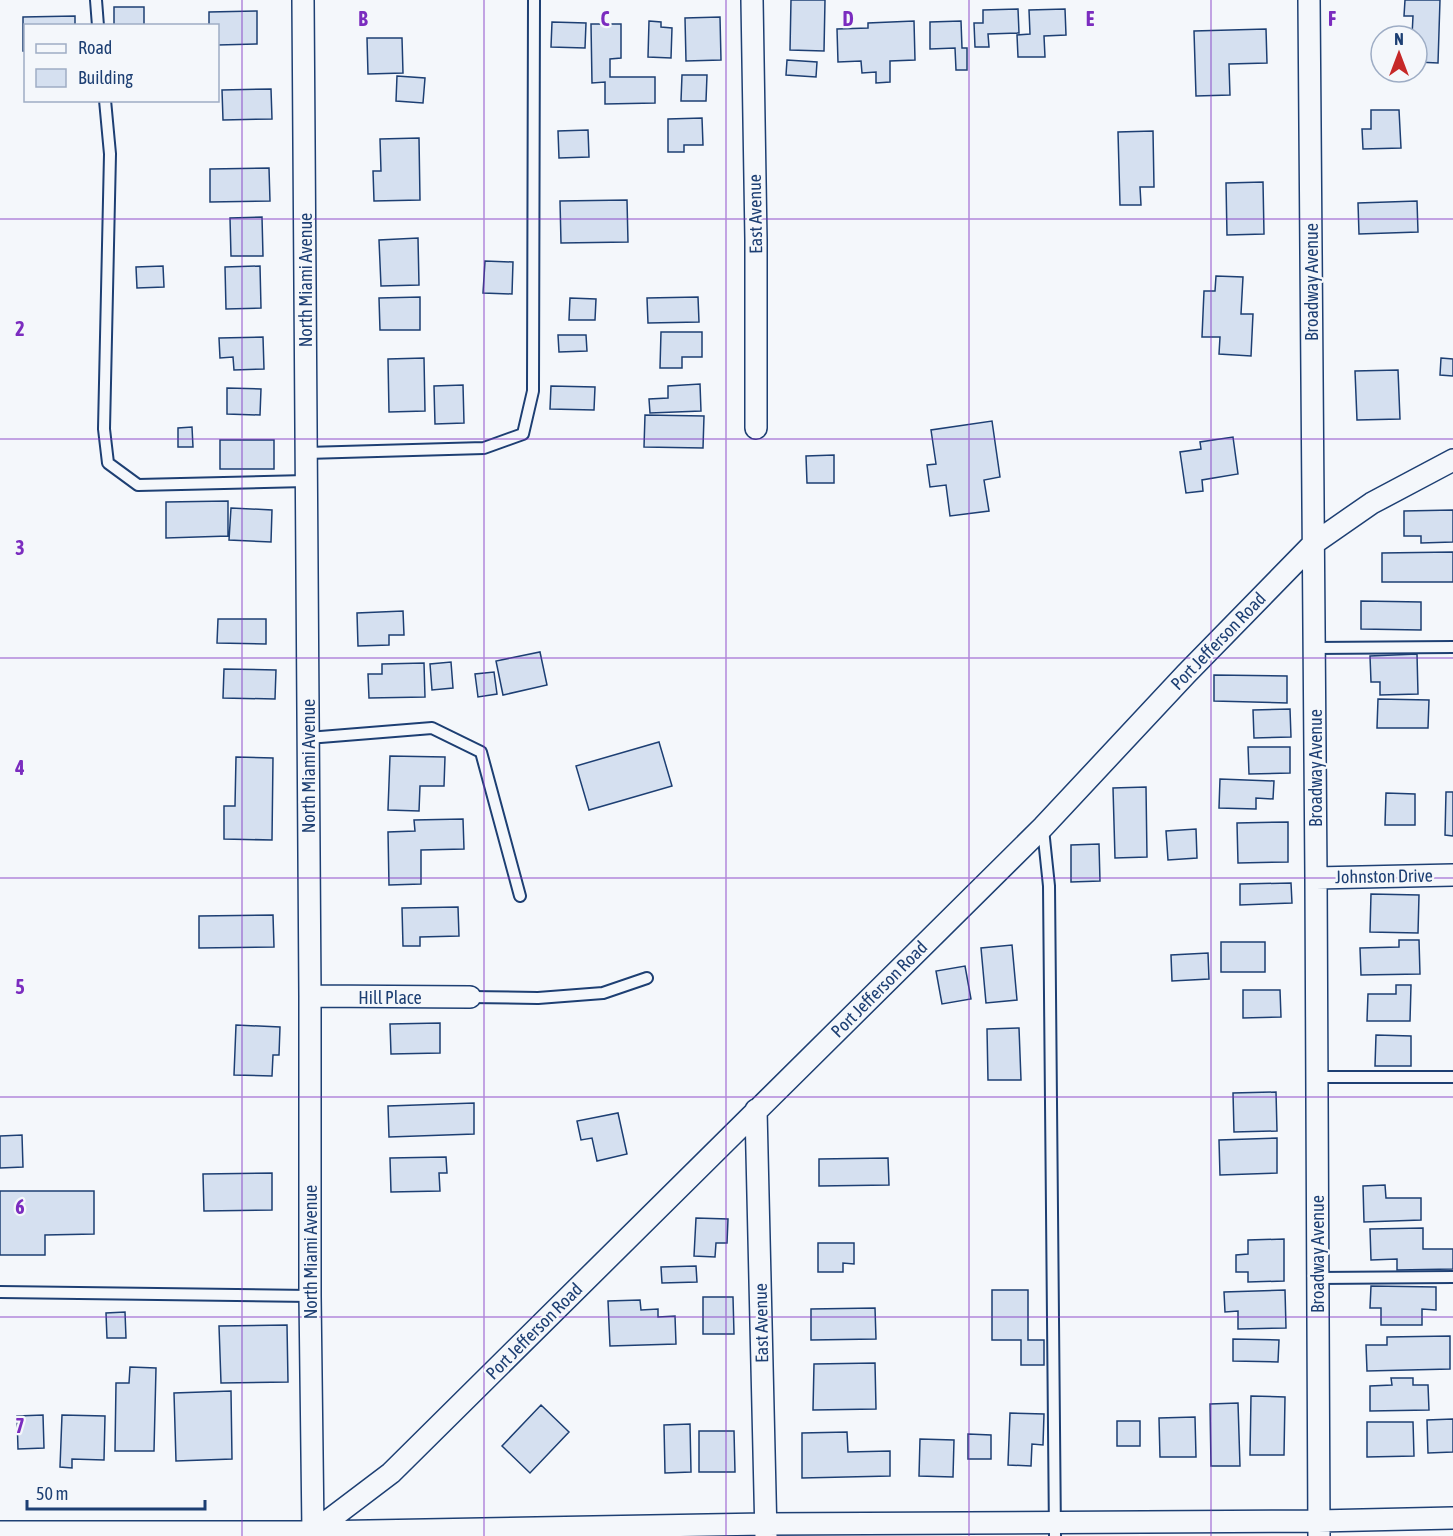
<svg xmlns="http://www.w3.org/2000/svg" width="1453" height="1536" viewBox="0 0 1453 1536" font-family="'Asap Condensed',sans-serif">
<rect width="100%" height="100%" fill="#f4f7fb"/>
<path fill="#d5e0f0" stroke="#1d3f73" stroke-width="1.5" d="M 791,0 L 825,0 L 824,51 L 790,50 Z
M 1405,0 L 1440,0 L 1438,63 L 1417,62 L 1417,36 L 1412,36 L 1413,16 L 1404,16 Z
M 114,7 L 144,7 L 144,26 L 114,26 Z
M 1018,9 L 1019,33 L 988,34 L 989,47 L 975,47 L 974,23 L 983,23 L 983,10 Z
M 1065,9 L 1066,35 L 1044,36 L 1045,57 L 1018,57 L 1017,35 L 1030,34 L 1029,10 Z
M 257,11 L 257,44 L 218,45 L 218,26 L 209,26 L 209,12 Z
M 75,16 L 75,26 L 26,26 L 26,51 L 23,51 L 23,17 Z
M 720,17 L 721,60 L 686,61 L 685,18 Z
M 649,21 L 661,22 L 661,27 L 672,28 L 671,58 L 648,57 Z
M 914,21 L 915,60 L 890,61 L 890,82 L 876,83 L 876,72 L 862,73 L 861,61 L 838,62 L 837,29 L 868,28 L 868,23 Z
M 961,21 L 962,48 L 967,48 L 967,70 L 956,70 L 955,48 L 930,49 L 930,22 Z
M 552,22 L 586,23 L 585,48 L 551,47 Z
M 591,24 L 621,24 L 621,58 L 610,59 L 610,77 L 655,77 L 655,103 L 605,104 L 605,82 L 592,83 Z
M 1266,29 L 1267,63 L 1229,64 L 1230,95 L 1196,96 L 1194,31 Z
M 367,38 L 402,38 L 403,73 L 368,74 Z
M 787,60 L 817,62 L 816,77 L 786,75 Z
M 682,75 L 707,75 L 706,101 L 681,101 Z
M 397,76 L 425,78 L 423,103 L 396,101 Z
M 271,89 L 272,119 L 223,120 L 222,90 Z
M 1371,110 L 1399,110 L 1401,148 L 1363,149 L 1362,129 L 1371,129 Z
M 702,118 L 703,145 L 684,145 L 684,152 L 668,152 L 668,119 Z
M 588,130 L 589,157 L 559,158 L 558,131 Z
M 1153,131 L 1154,187 L 1140,187 L 1141,205 L 1120,205 L 1118,132 Z
M 419,138 L 420,200 L 374,201 L 373,171 L 381,171 L 380,139 Z
M 269,168 L 270,201 L 210,202 L 210,169 Z
M 1263,182 L 1264,234 L 1227,235 L 1226,183 Z
M 627,200 L 628,242 L 561,243 L 560,201 Z
M 1417,201 L 1418,232 L 1359,234 L 1358,203 Z
M 262,217 L 263,256 L 231,256 L 230,218 Z
M 418,238 L 419,285 L 381,286 L 379,240 Z
M 485,261 L 513,262 L 512,294 L 483,293 Z
M 163,266 L 164,287 L 137,288 L 136,267 Z
M 260,266 L 261,308 L 226,309 L 225,267 Z
M 1216,276 L 1243,277 L 1241,314 L 1253,314 L 1251,356 L 1219,354 L 1220,337 L 1202,337 L 1204,291 L 1215,291 Z
M 420,297 L 420,330 L 380,330 L 379,298 Z
M 698,297 L 699,322 L 648,323 L 647,298 Z
M 570,298 L 596,299 L 595,320 L 569,320 Z
M 661,332 L 702,332 L 702,357 L 682,357 L 682,368 L 660,368 Z
M 558,335 L 586,335 L 587,351 L 559,352 Z
M 263,337 L 264,369 L 234,370 L 233,357 L 220,358 L 219,338 Z
M 424,358 L 425,411 L 389,412 L 388,359 Z
M 1441,358 L 1453,359 L 1453,376 L 1440,375 Z
M 1398,370 L 1400,419 L 1357,420 L 1355,371 Z
M 700,384 L 701,411 L 650,413 L 649,399 L 668,398 L 668,386 Z
M 463,385 L 464,423 L 435,424 L 434,386 Z
M 551,386 L 595,387 L 594,410 L 550,409 Z
M 227,388 L 261,389 L 260,415 L 227,414 Z
M 645,415 L 704,416 L 703,448 L 644,447 Z
M 992,421 L 1000,477 L 984,480 L 989,511 L 950,516 L 946,485 L 930,487 L 927,465 L 936,464 L 931,430 Z
M 192,427 L 193,447 L 178,447 L 178,428 Z
M 1233,437 L 1238,474 L 1202,480 L 1203,491 L 1186,493 L 1180,452 L 1201,449 L 1200,442 Z
M 220,440 L 274,440 L 274,469 L 220,469 Z
M 834,455 L 834,483 L 807,483 L 806,456 Z
M 228,501 L 228,536 L 166,538 L 166,502 Z
M 231,508 L 272,510 L 271,542 L 229,540 Z
M 1453,510 L 1453,542 L 1421,543 L 1421,536 L 1404,536 L 1404,511 Z
M 1453,552 L 1453,582 L 1382,582 L 1382,553 Z
M 1361,601 L 1421,602 L 1421,630 L 1361,629 Z
M 403,611 L 404,635 L 389,635 L 389,645 L 358,646 L 357,613 Z
M 218,619 L 266,619 L 266,644 L 217,643 Z
M 540,652 L 547,685 L 503,695 L 496,661 Z
M 1417,654 L 1418,694 L 1380,695 L 1380,682 L 1371,682 L 1370,656 Z
M 451,662 L 453,688 L 432,690 L 430,664 Z
M 424,663 L 425,697 L 369,698 L 368,674 L 382,674 L 382,664 Z
M 224,669 L 276,670 L 275,699 L 223,698 Z
M 494,672 L 497,694 L 478,697 L 475,674 Z
M 1214,675 L 1287,676 L 1287,703 L 1214,701 Z
M 1378,699 L 1429,700 L 1428,728 L 1377,728 Z
M 1290,709 L 1291,737 L 1254,738 L 1253,710 Z
M 659,742 L 672,786 L 589,810 L 576,766 Z
M 1248,747 L 1290,747 L 1290,773 L 1249,774 Z
M 390,756 L 445,757 L 444,786 L 420,786 L 419,811 L 388,810 Z
M 236,757 L 273,758 L 272,840 L 224,839 L 224,806 L 235,806 Z
M 1220,779 L 1274,781 L 1273,799 L 1256,798 L 1256,809 L 1219,808 Z
M 1146,787 L 1147,857 L 1115,858 L 1113,788 Z
M 1446,792 L 1453,792 L 1453,836 L 1445,835 Z
M 1386,793 L 1415,794 L 1415,825 L 1385,825 Z
M 463,819 L 464,849 L 421,850 L 421,884 L 389,885 L 388,832 L 415,831 L 414,820 Z
M 1288,822 L 1288,862 L 1238,863 L 1237,823 Z
M 1196,829 L 1197,858 L 1168,860 L 1166,831 Z
M 1099,844 L 1100,881 L 1071,882 L 1071,845 Z
M 1291,883 L 1292,903 L 1240,905 L 1240,884 Z
M 1371,894 L 1419,895 L 1418,933 L 1370,932 Z
M 458,907 L 459,936 L 420,937 L 420,946 L 403,946 L 402,908 Z
M 273,915 L 274,947 L 199,948 L 199,916 Z
M 1399,940 L 1419,940 L 1420,974 L 1361,975 L 1360,948 L 1399,947 Z
M 1221,942 L 1265,942 L 1265,972 L 1221,972 Z
M 1012,945 L 1017,1000 L 986,1003 L 981,948 Z
M 1208,953 L 1209,979 L 1172,981 L 1171,955 Z
M 965,966 L 971,999 L 942,1004 L 936,971 Z
M 1396,985 L 1411,985 L 1410,1021 L 1367,1021 L 1368,994 L 1396,994 Z
M 1243,990 L 1280,990 L 1281,1017 L 1243,1018 Z
M 440,1023 L 440,1053 L 391,1054 L 390,1024 Z
M 236,1025 L 280,1027 L 279,1055 L 273,1055 L 272,1076 L 234,1075 Z
M 1019,1028 L 1021,1080 L 988,1080 L 987,1029 Z
M 1376,1035 L 1411,1036 L 1411,1066 L 1375,1066 Z
M 1276,1092 L 1277,1131 L 1234,1132 L 1233,1093 Z
M 474,1103 L 474,1134 L 389,1137 L 388,1106 Z
M 618,1113 L 627,1154 L 597,1161 L 592,1138 L 581,1140 L 577,1121 Z
M 22,1135 L 23,1167 L 0,1168 L 0,1136 Z
M 1277,1138 L 1277,1173 L 1220,1175 L 1219,1140 Z
M 446,1157 L 447,1173 L 439,1173 L 440,1191 L 391,1192 L 390,1158 Z
M 888,1158 L 889,1185 L 819,1186 L 819,1159 Z
M 272,1173 L 272,1210 L 204,1211 L 203,1174 Z
M 1385,1185 L 1386,1198 L 1421,1198 L 1421,1220 L 1364,1222 L 1363,1186 Z
M 0,1191 L 94,1191 L 94,1234 L 45,1235 L 45,1255 L 0,1255 Z
M 696,1218 L 728,1219 L 727,1243 L 716,1243 L 715,1257 L 694,1256 Z
M 1423,1228 L 1423,1249 L 1453,1249 L 1453,1269 L 1397,1270 L 1397,1259 L 1371,1260 L 1370,1229 Z
M 1284,1239 L 1284,1281 L 1248,1282 L 1248,1272 L 1236,1272 L 1236,1255 L 1248,1254 L 1248,1240 Z
M 818,1243 L 854,1243 L 854,1264 L 843,1263 L 843,1272 L 818,1272 Z
M 696,1266 L 697,1282 L 662,1283 L 661,1267 Z
M 1371,1286 L 1436,1287 L 1436,1310 L 1422,1309 L 1422,1325 L 1381,1325 L 1381,1308 L 1370,1308 Z
M 992,1290 L 1028,1290 L 1028,1340 L 1044,1340 L 1044,1365 L 1021,1365 L 1021,1340 L 992,1340 Z
M 1285,1290 L 1286,1328 L 1238,1329 L 1238,1311 L 1225,1312 L 1224,1292 Z
M 703,1297 L 733,1297 L 734,1334 L 703,1334 Z
M 640,1300 L 641,1310 L 658,1309 L 658,1317 L 675,1316 L 676,1344 L 610,1346 L 608,1301 Z
M 875,1308 L 876,1339 L 811,1340 L 811,1309 Z
M 125,1312 L 126,1338 L 107,1338 L 106,1313 Z
M 287,1325 L 288,1382 L 221,1383 L 219,1326 Z
M 1450,1336 L 1450,1369 L 1367,1371 L 1366,1345 L 1387,1345 L 1387,1337 Z
M 1233,1339 L 1279,1340 L 1278,1362 L 1233,1361 Z
M 875,1363 L 876,1409 L 813,1410 L 814,1364 Z
M 130,1367 L 156,1368 L 154,1451 L 115,1451 L 116,1383 L 129,1383 Z
M 1391,1378 L 1413,1378 L 1413,1385 L 1428,1385 L 1429,1410 L 1370,1411 L 1370,1386 L 1392,1385 Z
M 231,1391 L 232,1459 L 176,1461 L 174,1393 Z
M 1251,1396 L 1285,1397 L 1284,1455 L 1250,1455 Z
M 1238,1403 L 1240,1466 L 1211,1466 L 1210,1404 Z
M 541,1405 L 569,1432 L 530,1473 L 502,1446 Z
M 1010,1413 L 1044,1414 L 1043,1445 L 1032,1444 L 1031,1466 L 1008,1465 Z
M 43,1415 L 44,1448 L 18,1449 L 17,1416 Z
M 62,1415 L 105,1416 L 104,1460 L 72,1459 L 72,1468 L 60,1467 Z
M 1195,1417 L 1196,1457 L 1160,1457 L 1159,1418 Z
M 1453,1419 L 1453,1452 L 1428,1453 L 1427,1420 Z
M 1117,1421 L 1140,1421 L 1140,1446 L 1117,1446 Z
M 1367,1422 L 1413,1422 L 1414,1456 L 1367,1457 Z
M 690,1424 L 691,1472 L 665,1473 L 664,1425 Z
M 699,1431 L 734,1431 L 735,1472 L 699,1472 Z
M 847,1432 L 848,1452 L 890,1451 L 890,1476 L 802,1478 L 802,1433 Z
M 968,1434 L 991,1435 L 991,1459 L 968,1459 Z
M 920,1439 L 954,1440 L 953,1477 L 919,1476 Z"/>
<g fill="none" stroke-linecap="round" stroke-linejoin="round">
<g stroke="#1d3f73" stroke-width="14">
<path id="lane" d="M 96,0 L 98,26
M 105,100 L 110,154 L 104,429 L 108,463 L 138,485 L 306,481
M 306,453 L 484,448 L 523,434 L 533,391 L 534,0
M 1314,648 L 1453,647
M 308,738 L 432,728 L 481,752 L 520,896
M 1043,829 L 1049,886 L 1055,1536
M 470,997 L 538,998 L 603,993 L 647,978
M 1316,1077 L 1453,1077
M 1317,1278 L 1453,1277
M 0,1292 L 310,1296"/>
</g>
<g stroke="#1d3f73" stroke-width="24">
<path id="street" d="M 303,0 L 310,996 L 310,1296 L 313,1532 L 311,1536
M 752,0 L 756,240 L 756,428
M 1309,0 L 1316,878 L 1319,1536
M 1316,878 L 1453,875
M 310,996 L 470,997
M 756,1110 L 766,1536
M 0,1532 L 313,1532 L 765,1524 L 1318,1521 L 1453,1518
M 313,1532 L 391,1473 L 1043,827 L 1186,674 L 1313,544 L 1372,503 L 1453,460"/>
</g>
<use href="#lane" stroke="#f4f7fb" stroke-width="10"/>
<use href="#street" stroke="#f4f7fb" stroke-width="21"/>
</g>
<path fill="none" stroke="#7b2cbf" stroke-width="1.5" stroke-opacity="0.55" d="M 242,0 L 242,1536M 484,0 L 484,1536M 726,0 L 726,1536M 969,0 L 969,1536M 1211,0 L 1211,1536M 0,219 L 1453,219M 0,439 L 1453,439M 0,658 L 1453,658M 0,878 L 1453,878M 0,1097 L 1453,1097M 0,1317 L 1453,1317"/>
<g text-anchor="middle" dominant-baseline="central" stroke-width="4.5" stroke-linejoin="round" paint-order="stroke">
<g font-size="18" fill="#1d3f73" stroke="#f4f7fb">
<text transform="translate(755 214) rotate(-91)">East Avenue</text>
<text transform="translate(305 280) rotate(-90)">North Miami Avenue</text>
<text transform="translate(1311 282) rotate(-90)">Broadway Avenue</text>
<text transform="translate(1218 641) rotate(-46)">Port Jefferson Road</text>
<text transform="translate(308 766) rotate(-90)">North Miami Avenue</text>
<text transform="translate(1315 768) rotate(-90)">Broadway Avenue</text>
<text transform="translate(1384 876) rotate(-1)">Johnston Drive</text>
<text transform="translate(879 989) rotate(-45)">Port Jefferson Road</text>
<text x="390" y="997">Hill Place</text>
<text transform="translate(310 1252) rotate(-90)">North Miami Avenue</text>
<text transform="translate(1317 1254) rotate(-90)">Broadway Avenue</text>
<text transform="translate(761 1323) rotate(-91)">East Avenue</text>
<text transform="translate(534 1331) rotate(-45)">Port Jefferson Road</text>
</g>
</g>
<g font-size="20" text-anchor="middle" font-weight="bold" fill="#7b2cbf" stroke="#f4f7fb" stroke-width="4.5" stroke-linejoin="round" paint-order="stroke">
<text x="363" y="26">B</text>
<text x="605" y="26">C</text>
<text x="848" y="26">D</text>
<text x="1090" y="26">E</text>
<text x="1332" y="26">F</text>
<text x="20" y="336">2</text>
<text x="20" y="555">3</text>
<text x="20" y="775">4</text>
<text x="20" y="994">5</text>
<text x="20" y="1214">6</text>
<text x="20" y="1433">7</text>
</g>
<rect x="24" y="24" width="195" height="78" fill="#f4f7fb" stroke="#9eadc5" stroke-width="1.5"/>
<rect x="36" y="44" width="30" height="9" fill="#f4f7fb" stroke="#9eadc5" stroke-width="1.5"/>
<text x="78" y="54" font-size="18" fill="#1d3f73">Road</text>
<rect x="36" y="69" width="30" height="18" fill="#d5e0f0" stroke="#9eadc5" stroke-width="1.5"/>
<text x="78" y="84" font-size="18" fill="#1d3f73">Building</text>
<g transform="translate(1399 54)"><circle r="28" fill="#f4f7fb" stroke="#9eadc5" stroke-width="1.5"/>
<path d="M0-4.5L10 22L0 15L-10 22Z" fill="#c62828"/>
<text y="-9" font-size="16" font-weight="bold" text-anchor="middle" fill="#1d3f73">N</text>
</g>
<path d="M27 1500v9h178v-9" fill="none" stroke="#1d3f73" stroke-width="3"/>
<text x="36" y="1500" font-size="18" fill="#1d3f73" stroke="#f4f7fb" stroke-width="4.5" paint-order="stroke">50 m</text>
</svg>
